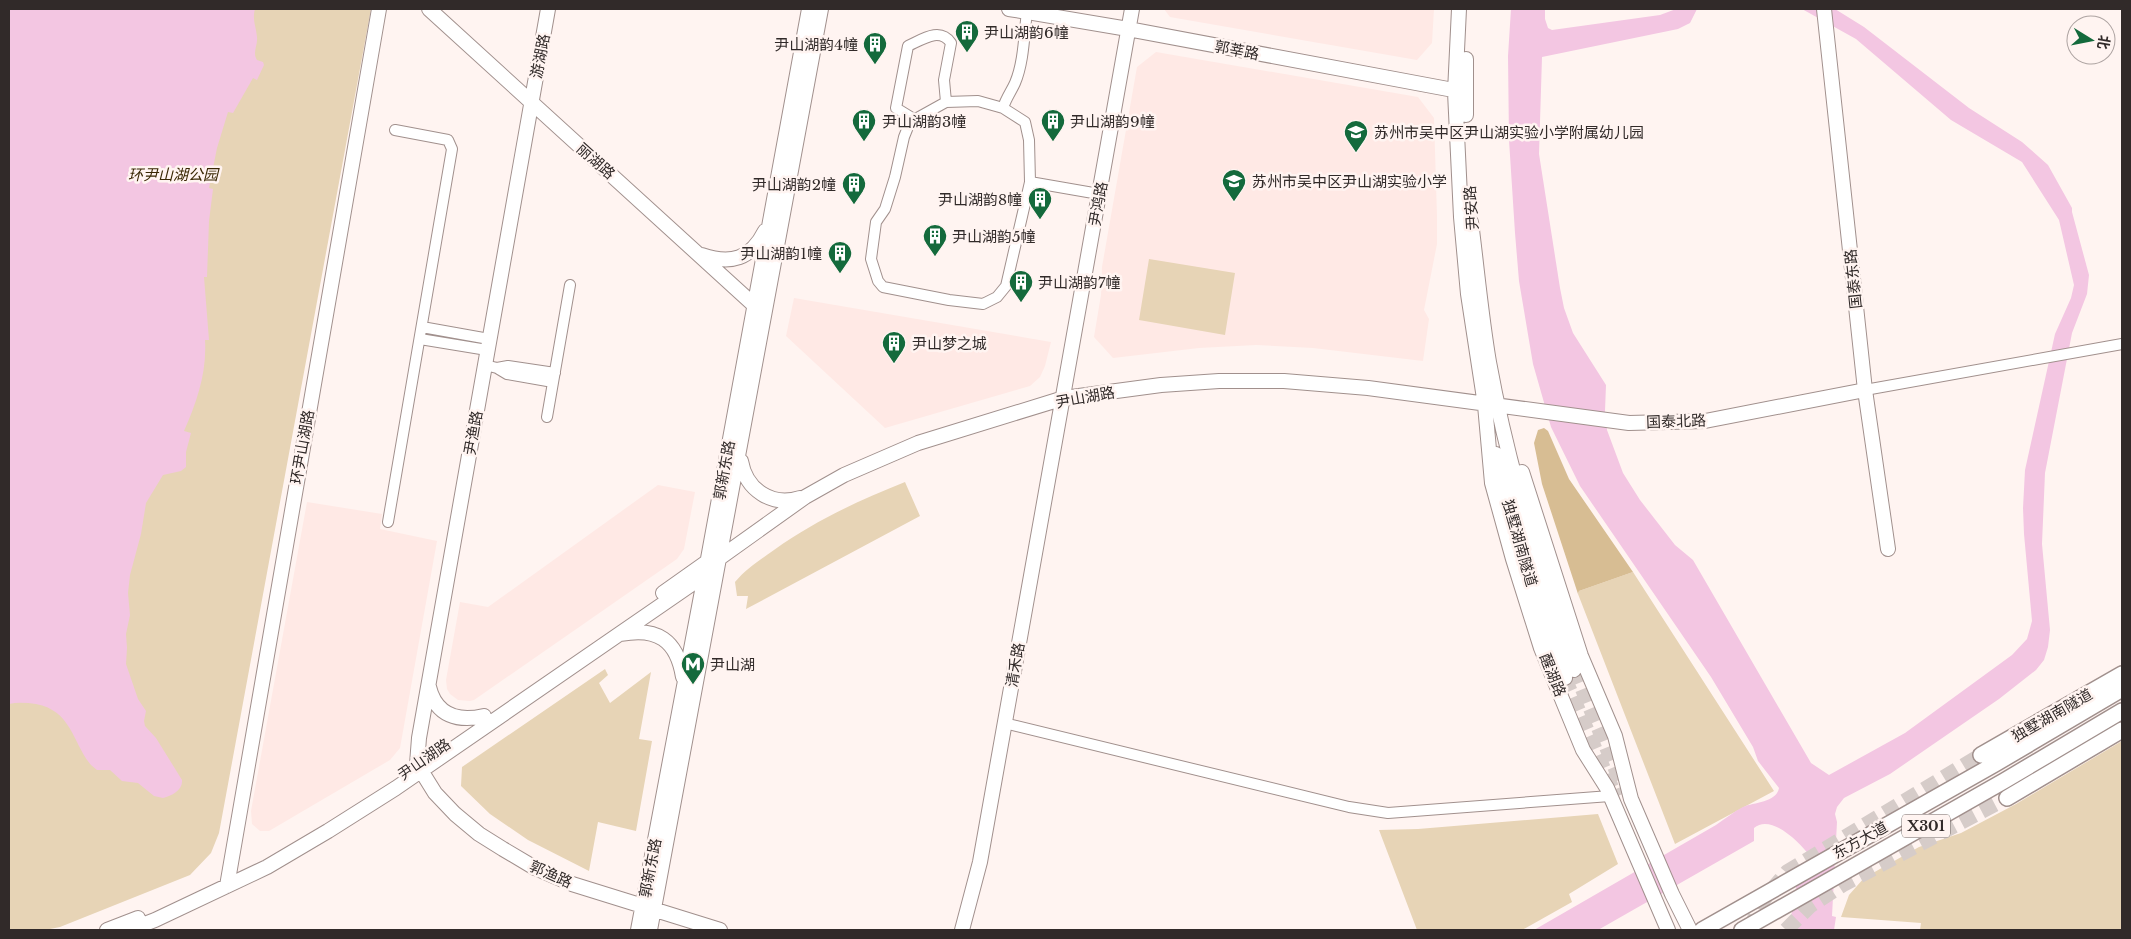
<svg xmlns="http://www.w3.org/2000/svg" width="2131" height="939" viewBox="0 0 2131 939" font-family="'Libre Baskerville','Noto Sans SC',serif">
<rect width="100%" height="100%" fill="#fff4f1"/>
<path fill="#ffe9e5" d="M 1164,9 L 1434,9 L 1432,43 L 1417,60 L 1170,17 Z
M 1156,52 L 1418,97 L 1434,118 L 1437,216 L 1437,244 L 1424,310 L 1429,319 L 1423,361 L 1313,348 L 1256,345 L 1199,348 L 1113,358 L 1094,337 L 1101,295 L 1102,267 L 1137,67 Z
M 794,298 L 1051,342 L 1045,366 L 1040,377 L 1030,386 L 885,428 L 786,336 Z
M 658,485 L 695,492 L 684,549 L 677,559 L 474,700 L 470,701 L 458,700 L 450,694 L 447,689 L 446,680 L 460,602 L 488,607 Z
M 307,502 L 382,514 L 380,529 L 437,541 L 400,748 L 390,760 L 269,831 L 260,831 L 252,824 L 251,811 Z"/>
<path fill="#e7d4b6" d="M 9,9 L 371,9 L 219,833 L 211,853 L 190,875 L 60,927 L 45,930 L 9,930 Z
M 1149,259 L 1235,273 L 1225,335 L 1139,320 Z
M 905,482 L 920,516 L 746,609 L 748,596 L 737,596 L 735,582 C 747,568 760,560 774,550 C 816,520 858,501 905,482 Z
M 1633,572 L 1774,791 L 1675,844 L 1578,594 L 1579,591 Z
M 605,669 L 608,675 L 599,683 L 610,703 L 651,672 L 639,739 L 652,741 L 636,831 L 598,822 L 589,871 L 528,840 L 490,814 L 461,786 L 462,767 Z
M 2122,741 L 2122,930 L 1920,930 L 1921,923 L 1841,917 L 1849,895 L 1864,878 L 1919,847 L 1961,833 L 2016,804 Z
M 1598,814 L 1618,864 L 1569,894 L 1572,902 L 1522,930 L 1417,930 L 1379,830 L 1418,829 Z"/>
<path fill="#d7bd93" d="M 1544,428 L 1548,431 L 1569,479 L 1633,572 L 1579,591 L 1578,594 L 1542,484 L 1534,443 L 1538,430 Z"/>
<path fill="#f3c6e2" d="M 9,9 L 255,9 C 252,20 256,26 257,37 C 258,46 252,52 257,60 L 263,62 L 264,65 L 257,80 L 253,78 L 233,113 L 228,112 L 217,148 L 209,188 L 213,189 L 209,221 L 207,277 L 204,277 L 209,340 L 205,340 C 207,372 197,402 184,431 L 191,433 L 186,452 L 186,467 L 181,471 L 163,475 L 146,503 L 141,534 L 130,575 L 128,593 L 130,615 L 126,634 L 127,648 L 126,664 L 138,699 L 146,711 L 144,721 L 145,726 L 156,738 L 182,780 C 183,790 172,796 163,798 L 154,796 L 138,783 L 122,781 L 110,770 L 97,770 L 91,765 C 72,742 72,711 36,704 C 27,703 18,702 9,704 Z
M 1511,9 L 1545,9 L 1545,19 L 1548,28 L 1552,30 L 1660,15 L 1676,9 L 1697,9 L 1690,23 L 1678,29 L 1542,57 L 1539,154 L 1560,288 L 1564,308 L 1573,333 L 1606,385 L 1605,411 L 1607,430 L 1623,473 L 1640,500 L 1675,545 L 1693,560 L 1811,763 L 1829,775 L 1905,733 L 2012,655 L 2027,639 L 2032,621 L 2024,534 L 2023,508 L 2025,470 L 2055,334 L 2071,298 L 2074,285 L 2059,220 L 2022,162 L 1951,120 L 1856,39 L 1802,9 L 1835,9 L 1864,27 L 1969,108 L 2022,142 L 2048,165 L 2072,208 L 2072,212 L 2089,275 L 2087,294 L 2072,333 L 2045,473 L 2042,544 L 2050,630 L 2048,647 L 2044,660 L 2036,670 L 1999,699 L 1890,774 L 1844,798 L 1837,807 L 1835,814 L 1837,822 L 1832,916 L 1836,917 L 1834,930 L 1792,930 L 1790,923 L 1799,870 L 1808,861 L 1810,856 C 1800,843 1771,813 1754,828 L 1754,841 L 1598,930 L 1534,930 L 1716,825 C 1725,819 1733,812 1743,807 C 1754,802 1776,803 1779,788 L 1758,761 L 1753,747 L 1711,677 L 1580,486 L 1551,427 L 1533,364 L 1519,281 L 1515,233 L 1509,140 L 1508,56 Z"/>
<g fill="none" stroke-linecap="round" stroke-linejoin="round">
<path stroke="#d6ccc9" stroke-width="14" stroke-dasharray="14 7" stroke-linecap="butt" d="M 1574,670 L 1625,793
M 1565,678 L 1614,792"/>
<path stroke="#d6ccc9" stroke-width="15" stroke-dasharray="15 8" stroke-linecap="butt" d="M 1749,930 L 1764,899 L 1787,872 L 1981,755
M 1786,930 L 1810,906 L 1844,884 L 2007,798"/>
<g stroke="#a1908d" stroke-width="12">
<path id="street" d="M 1003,108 L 978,101 L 946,102 L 910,122 L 904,137 L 895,177 L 885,209 L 876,222 L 871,259 L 878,281 L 883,287 L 949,300 L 983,304 L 997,297 L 1006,286 L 1030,182 L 1029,140 L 1025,122 L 1003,108 C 1006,98 1011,92 1015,83 C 1024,62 1024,34 1027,12
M 914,119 L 896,108 L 908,46 C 923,39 940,27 951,43 L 944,80 L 946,102
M 1030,182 L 1099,194
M 422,327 L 489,339
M 420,339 L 487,350
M 485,365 L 497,368 L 508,366 L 555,373
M 497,368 L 507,374 L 553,382
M 1865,390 L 2122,344
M 547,417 L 570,285
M 388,522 L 452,149 L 448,140 L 395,130
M 1004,723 L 1349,807 L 1388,813 L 1610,796"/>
</g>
<g stroke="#a1908d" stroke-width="16">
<path id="secondary" d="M 429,9 L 754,305 L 761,306
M 548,9 L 419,738 L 417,764 L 435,793 L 455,814 L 479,834 L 503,849 L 535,868 L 572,884 L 720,930
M 1009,9 L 1128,29 L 1464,92
M 1459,9 L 1455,92 L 1461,217 L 1468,294 L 1485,405 L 1492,483 L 1513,559 L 1541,648 L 1583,750 L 1607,788 L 1668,930
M 1824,9 L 1865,390 L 1888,549
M 1466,115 L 1466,59
M 1471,222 C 1477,268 1481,315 1489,362 C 1508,467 1540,569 1574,670
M 702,255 C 731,265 751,259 765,231
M 1496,454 L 1537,601 L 1565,678
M 741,461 C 746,490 772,507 800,498
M 1522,472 L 1581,656 L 1615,736 L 1631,799 L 1672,894 L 1690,930
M 663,593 L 711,559
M 621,634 C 657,627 677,640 683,677
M 429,687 C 436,716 458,722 484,716
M 227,886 L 379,9
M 107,930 L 138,918
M 129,930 L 155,920 L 267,867 L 328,831 L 396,788 L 705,575 L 721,557 L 805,497 L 844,475 L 918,443 L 1064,398 L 1161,385 L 1219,381 L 1284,381 L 1368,388 L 1629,423 L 1705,421 L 1865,390
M 638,930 L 705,575 L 809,9
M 650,930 L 821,9
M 962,930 L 980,862 L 1132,9"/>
</g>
<g stroke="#a1908d" stroke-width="18">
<path id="primary" d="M 1981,755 L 2122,674
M 2007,798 L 2122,730
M 1702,930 L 1995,764 L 2122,689
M 1742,930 L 2004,781 L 2122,711"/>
</g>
<use href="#street" stroke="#fff" stroke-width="10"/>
<use href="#secondary" stroke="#fff" stroke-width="14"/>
<use href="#primary" stroke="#fff" stroke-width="15"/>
</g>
<defs>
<g id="building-pin" transform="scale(1.25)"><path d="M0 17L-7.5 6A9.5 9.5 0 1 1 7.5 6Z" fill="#146a3c" stroke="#fff4f1"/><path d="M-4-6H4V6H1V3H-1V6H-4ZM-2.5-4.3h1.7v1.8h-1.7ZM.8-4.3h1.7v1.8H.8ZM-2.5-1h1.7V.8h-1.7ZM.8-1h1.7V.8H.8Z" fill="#fff"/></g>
<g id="school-pin" transform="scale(1.25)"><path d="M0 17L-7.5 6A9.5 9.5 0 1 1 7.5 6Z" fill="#146a3c" stroke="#fff4f1"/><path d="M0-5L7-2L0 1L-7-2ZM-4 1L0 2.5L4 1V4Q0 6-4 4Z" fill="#fff"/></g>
<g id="metro-pin" transform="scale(1.25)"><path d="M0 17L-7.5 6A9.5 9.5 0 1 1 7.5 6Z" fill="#146a3c" stroke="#fff4f1"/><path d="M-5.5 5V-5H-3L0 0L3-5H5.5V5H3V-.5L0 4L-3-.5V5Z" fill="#fff"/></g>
</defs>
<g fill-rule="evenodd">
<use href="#building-pin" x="967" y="32"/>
<use href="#building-pin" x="875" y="44"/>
<use href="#building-pin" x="864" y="121"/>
<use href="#building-pin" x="1053" y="121"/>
<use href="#school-pin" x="1356" y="132"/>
<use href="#school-pin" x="1234" y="181"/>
<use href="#building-pin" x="854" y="184"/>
<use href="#building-pin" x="1040" y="199"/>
<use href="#building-pin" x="935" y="236"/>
<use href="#building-pin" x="840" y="253"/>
<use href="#building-pin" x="1021" y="282"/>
<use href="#building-pin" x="894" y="343"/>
<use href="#metro-pin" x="693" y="664"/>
</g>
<g text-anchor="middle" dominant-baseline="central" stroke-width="5" stroke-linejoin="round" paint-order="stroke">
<rect fill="#fff4f1" stroke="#6f6765" stroke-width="1" x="1902" y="814.5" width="48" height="23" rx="4"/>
<g font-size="14" font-weight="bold" fill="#312a29">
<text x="1926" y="826">X301</text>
</g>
<g font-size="15" fill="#312a29" stroke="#fff4f1" text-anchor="start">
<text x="984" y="32">尹山湖韵6幢</text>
<text x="858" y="44" text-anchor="end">尹山湖韵4幢</text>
<text x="882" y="121">尹山湖韵3幢</text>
<text x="1070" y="121">尹山湖韵9幢</text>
<text x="1374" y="132">苏州市吴中区尹山湖实验小学附属幼儿园</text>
<text x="1252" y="181">苏州市吴中区尹山湖实验小学</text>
<text x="836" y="184" text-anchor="end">尹山湖韵2幢</text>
<text x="1022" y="199" text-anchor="end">尹山湖韵8幢</text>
<text x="952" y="236">尹山湖韵5幢</text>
<text x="822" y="253" text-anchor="end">尹山湖韵1幢</text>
<text x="1038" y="282">尹山湖韵7幢</text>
<text x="912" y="343">尹山梦之城</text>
<text x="710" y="664">尹山湖</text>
</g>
<g font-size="15" fill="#312a29" stroke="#fff4f1">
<text transform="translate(1237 50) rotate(11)">郭莘路</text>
<text transform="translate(540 56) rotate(-79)">游湖路</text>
<text transform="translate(596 161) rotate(42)">丽湖路</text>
<text transform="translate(1098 204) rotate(-80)">尹鸿路</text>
<text transform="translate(1471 208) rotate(-94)">尹安路</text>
<text transform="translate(1853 279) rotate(-96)">国泰东路</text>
<text transform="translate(1085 397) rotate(-10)">尹山湖路</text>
<text transform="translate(1676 421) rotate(-2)">国泰北路</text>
<text transform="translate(473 433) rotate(-80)">尹渔路</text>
<text transform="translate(302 447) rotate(-80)">环尹山湖路</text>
<text transform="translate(724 470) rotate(-80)">郭新东路</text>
<text transform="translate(1520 543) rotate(74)">独墅湖南隧道</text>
<text transform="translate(1015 665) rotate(-80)">清禾路</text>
<text transform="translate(1553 675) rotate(68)">醒湖路</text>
<text transform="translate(2052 715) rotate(-30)">独墅湖南隧道</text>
<text transform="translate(424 759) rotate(-35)">尹山湖路</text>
<text transform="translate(1860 840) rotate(-29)">东方大道</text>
<text transform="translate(650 868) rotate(-79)">郭新东路</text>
<text transform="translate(551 874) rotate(24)">郭渔路</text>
</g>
<g font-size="15" font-style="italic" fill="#392703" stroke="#fff4f1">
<text x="173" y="174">环尹山湖公园</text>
</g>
</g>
<rect width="2131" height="939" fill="none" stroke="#312a29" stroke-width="20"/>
<g transform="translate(2091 40) rotate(100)"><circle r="24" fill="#fff4f1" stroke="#ada3a1"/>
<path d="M0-4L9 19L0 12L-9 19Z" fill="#146a3c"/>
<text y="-8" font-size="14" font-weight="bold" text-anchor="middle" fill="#312a29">北</text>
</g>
</svg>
